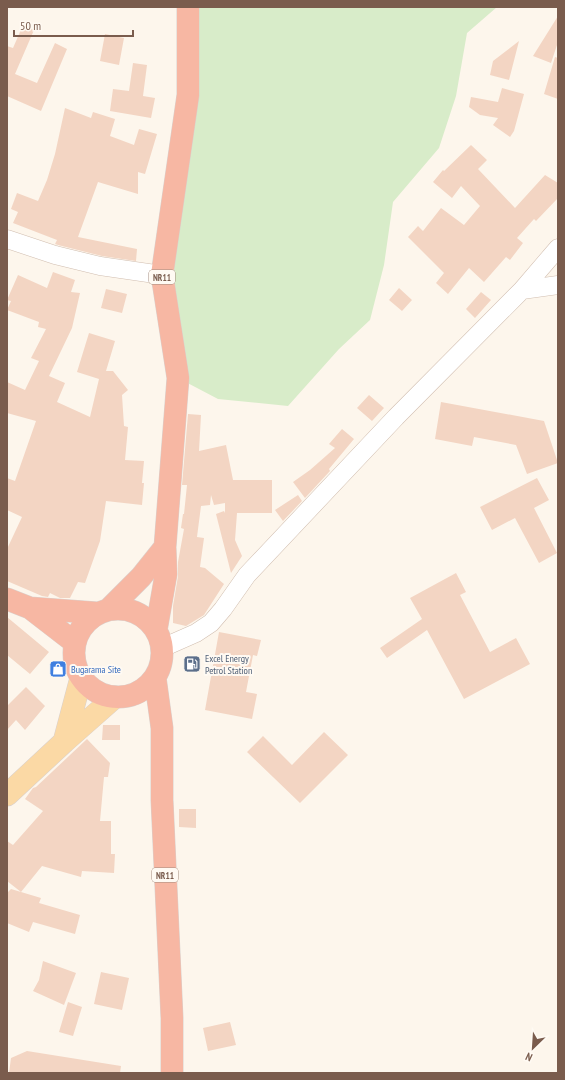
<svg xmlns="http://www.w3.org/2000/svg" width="565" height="1080" viewBox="0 0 565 1080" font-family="'PT Sans Narrow',sans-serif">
<rect width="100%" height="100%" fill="#fdf6ec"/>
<path fill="#d8ecc9" d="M 188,7 L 497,7 L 467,33 L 456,96 L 439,148 L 393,202 L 384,265 L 370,320 L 339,349 L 288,406 L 218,399 L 178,378 L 162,275 Z"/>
<path fill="#f3d5c3" d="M 558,16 L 558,42 L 551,63 L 533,56 Z
M 23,25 L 34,30 L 15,74 L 37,83 L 55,43 L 67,49 L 41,111 L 7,96 L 7,46 L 13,48 Z
M 105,34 L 124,38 L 119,65 L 100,61 Z
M 519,41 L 509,80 L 490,75 L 493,61 Z
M 555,57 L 558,58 L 558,99 L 544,94 Z
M 133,63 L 147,65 L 143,96 L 155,98 L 151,118 L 110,111 L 113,89 L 129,91 Z
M 502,88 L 524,94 L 514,131 L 510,137 L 493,125 L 498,118 L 480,115 L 469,107 L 471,97 L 498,102 Z
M 65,108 L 91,118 L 93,112 L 115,119 L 110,136 L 134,145 L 139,129 L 157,134 L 145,174 L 138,172 L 138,194 L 98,182 L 78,237 L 137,249 L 136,261 L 102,256 L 58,245 L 55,244 L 57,240 L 13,223 L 18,212 L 11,209 L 17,193 L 38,201 L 47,180 L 55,154 Z
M 471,145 L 487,160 L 478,169 L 515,208 L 545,175 L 558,183 L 558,198 L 536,221 L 534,219 L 517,238 L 523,243 L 510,260 L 506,257 L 484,282 L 469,268 L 448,294 L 436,283 L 444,273 L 408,237 L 418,226 L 423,231 L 441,208 L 464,225 L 480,206 L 461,186 L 452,198 L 433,182 L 443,170 L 444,171 Z
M 53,272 L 75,280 L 71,292 L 80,293 L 72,328 L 49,376 L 65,383 L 57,402 L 90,417 L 99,379 L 77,372 L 89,333 L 115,341 L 106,371 L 113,371 L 128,390 L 122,395 L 124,426 L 128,427 L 125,460 L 144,461 L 142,483 L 144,483 L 142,505 L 106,501 L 100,541 L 85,583 L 78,582 L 70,598 L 60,598 L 50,593 L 48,597 L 42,596 L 7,581 L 7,549 L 22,517 L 7,510 L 7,478 L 15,481 L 36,421 L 7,413 L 7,382 L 25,390 L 39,361 L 31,358 L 46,329 L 38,327 L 39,322 L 7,310 L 11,301 L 7,300 L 18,275 L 47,288 Z
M 399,288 L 412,300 L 402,311 L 389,300 Z
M 106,289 L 127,294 L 122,313 L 101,308 Z
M 481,292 L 491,300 L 475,318 L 466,309 Z
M 369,395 L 384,408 L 372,421 L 357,408 Z
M 441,402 L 544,421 L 558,463 L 527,474 L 516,445 L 474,437 L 472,446 L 435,439 Z
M 188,414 L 201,415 L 199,451 L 226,445 L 233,480 L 272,480 L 272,513 L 237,513 L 235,540 L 242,556 L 231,573 L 216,514 L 224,511 L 225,513 L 225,503 L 214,505 L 211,495 L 210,505 L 201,506 L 197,537 L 204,538 L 200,567 L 205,568 L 224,584 L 204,615 L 186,626 L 173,623 L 173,606 L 178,576 L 178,562 L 184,529 L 181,528 L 183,514 L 184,514 L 187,485 L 182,485 Z
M 342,429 L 354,439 L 329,469 L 330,471 L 305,498 L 293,482 L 310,470 L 335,448 L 329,444 Z
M 537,478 L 549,500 L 534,508 L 557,553 L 539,563 L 515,518 L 492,530 L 480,507 Z
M 298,495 L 302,501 L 283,521 L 275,510 Z
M 456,573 L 466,592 L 460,595 L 490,652 L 516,638 L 530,664 L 464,699 L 427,630 L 387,658 L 380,648 L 422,619 L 410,598 Z
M 7,617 L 49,652 L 30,674 L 7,655 Z
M 219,632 L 261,640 L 257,656 L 253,655 L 246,692 L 257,694 L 252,719 L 205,710 Z
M 26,687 L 45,706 L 25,730 L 16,720 L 7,730 L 7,706 Z
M 103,725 L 120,725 L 120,740 L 102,740 Z
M 324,732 L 348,755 L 300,803 L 247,752 L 263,736 L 292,765 Z
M 87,739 L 110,763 L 108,777 L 104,777 L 100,821 L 111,821 L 111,854 L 115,854 L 114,873 L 82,871 L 81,877 L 42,866 L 21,892 L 7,881 L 7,841 L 13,845 L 43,811 L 25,799 L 33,788 L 36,787 Z
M 179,809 L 196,809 L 196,828 L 179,827 Z
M 11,889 L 41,898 L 39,903 L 80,915 L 75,934 L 33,922 L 29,932 L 7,923 L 7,893 Z
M 43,961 L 76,973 L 64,1005 L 33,991 L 39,980 Z
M 101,972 L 129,978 L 122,1010 L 94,1004 Z
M 68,1002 L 82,1007 L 73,1036 L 59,1032 Z
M 230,1022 L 236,1045 L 208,1051 L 203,1028 Z
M 27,1051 L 121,1066 L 120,1073 L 9,1073 L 11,1058 Z"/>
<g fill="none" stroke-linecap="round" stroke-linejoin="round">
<g stroke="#d1beb0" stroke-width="19">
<path id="minor" d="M 7,239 L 55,255 L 100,266 L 162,275
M 522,290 L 558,285
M 162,648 L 196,633 L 211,623 L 223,609 L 247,575 L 396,417 L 522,290 L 558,248"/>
</g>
<g stroke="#dad1cd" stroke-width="23">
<path id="major" d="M 64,742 L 81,678
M 7,795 L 64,742 L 115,697"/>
</g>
<g stroke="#dad1cd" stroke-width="23">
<path id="highway" d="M 7,599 L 30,608 L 74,642
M 30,608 L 97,613
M74 653a44 44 0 1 1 88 0a44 44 0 1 1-88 0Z
M 109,609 L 141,577 L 165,547
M 156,631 L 166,574 L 165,547 L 178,378 L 162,275 L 188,95 L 188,7
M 155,677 L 162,728 L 162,800 L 172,1018 L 172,1073"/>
</g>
<use href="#minor" stroke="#fff" stroke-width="18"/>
<use href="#major" stroke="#fbd9a5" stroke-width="22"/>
<use href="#highway" stroke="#f7b7a3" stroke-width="22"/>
</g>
<defs>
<g id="fuel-square" transform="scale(0.9)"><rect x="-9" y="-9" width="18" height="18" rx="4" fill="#5c6f8a" stroke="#fffaf3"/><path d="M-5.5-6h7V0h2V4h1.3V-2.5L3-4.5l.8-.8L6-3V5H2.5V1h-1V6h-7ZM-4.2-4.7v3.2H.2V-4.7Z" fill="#fff"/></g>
<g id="shop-square" transform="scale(0.9)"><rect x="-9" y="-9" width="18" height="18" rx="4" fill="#3f7fe0" stroke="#fffaf3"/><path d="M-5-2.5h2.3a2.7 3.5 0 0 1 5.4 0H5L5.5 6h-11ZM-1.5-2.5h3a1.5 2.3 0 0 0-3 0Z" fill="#fff"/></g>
</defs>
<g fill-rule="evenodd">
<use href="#fuel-square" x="192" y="664"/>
<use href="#shop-square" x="58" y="669"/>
</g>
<g text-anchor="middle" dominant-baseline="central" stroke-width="4" stroke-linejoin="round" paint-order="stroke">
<g fill="#fffaf3" stroke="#a28b7f" stroke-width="1">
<rect x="149" y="270" width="26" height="14" rx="3"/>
<rect x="152" y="868" width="26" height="14" rx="3"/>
</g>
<g font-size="9" font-weight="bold" fill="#7a5c4d">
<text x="162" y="277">NR11</text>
<text x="165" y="875">NR11</text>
</g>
<g font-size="10" fill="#4e5e75" stroke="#fffaf3" text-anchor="start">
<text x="205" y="658">Excel Energy<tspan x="205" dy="12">Petrol Station</tspan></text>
</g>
<g font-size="10" fill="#366cbe" stroke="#fffaf3" text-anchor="start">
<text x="71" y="669">Bugarama Site</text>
</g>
</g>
<rect width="565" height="1080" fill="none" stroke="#7a5c4d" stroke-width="16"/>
<g transform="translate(533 1048) rotate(205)" stroke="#fffaf3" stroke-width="3" paint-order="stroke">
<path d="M0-3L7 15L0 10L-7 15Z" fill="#7a5c4d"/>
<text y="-6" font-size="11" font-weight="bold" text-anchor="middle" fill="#7a5c4d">N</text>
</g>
<path d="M14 30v6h119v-6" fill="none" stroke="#7a5c4d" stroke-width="2"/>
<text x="20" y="30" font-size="12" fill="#7a5c4d" stroke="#fffaf3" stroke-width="3" paint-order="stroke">50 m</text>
</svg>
